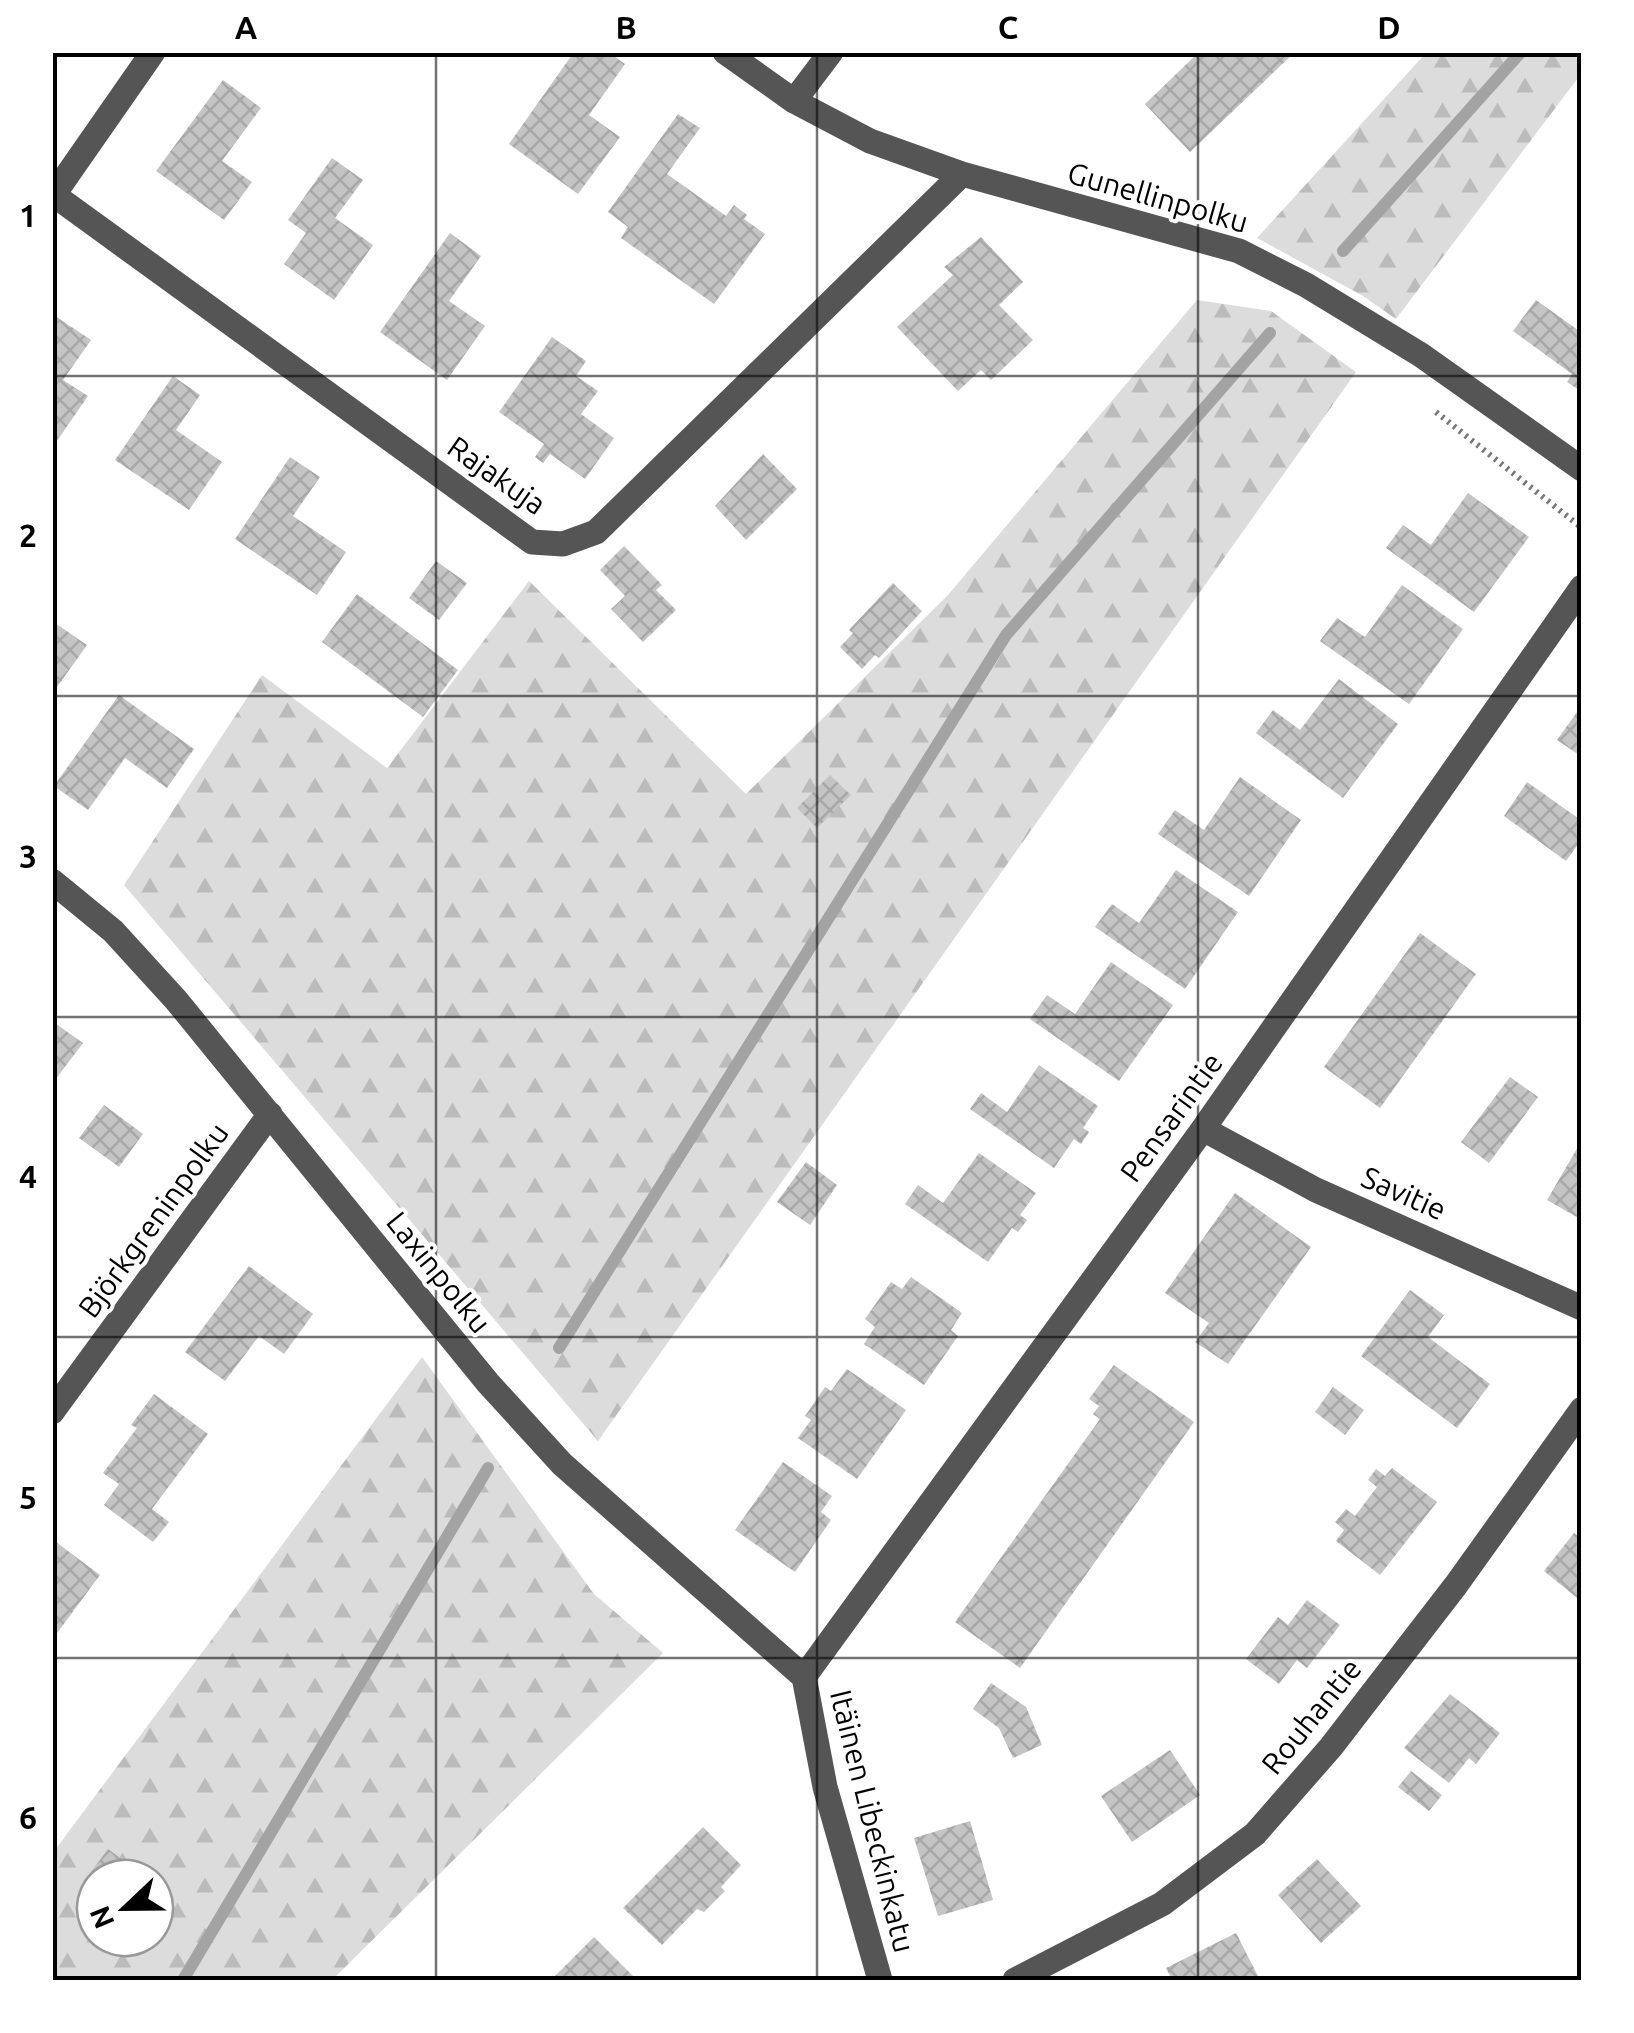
<svg xmlns="http://www.w3.org/2000/svg" width="1634" height="2033" viewBox="0 0 1634 2033" font-family="Ubuntu,sans-serif">
<defs>
<pattern id="forest-firs" width="22" height="20" patternUnits="userSpaceOnUse" patternTransform="scale(2.5)"><rect width="22" height="20" fill="#dcdcdc"/><path d="M5 1l3.5 6h-7zM16 11l3.5 6h-7z" fill="#bbb"/></pattern>
<pattern id="building-cross-hatch" width="8" height="8" patternUnits="userSpaceOnUse" patternTransform="scale(2.5)"><rect width="8" height="8" fill="#c4c4c4"/><path d="M0 0l8 8M0 8l8-8" fill="none" stroke="#a7a7a7"/></pattern>
</defs>
<rect width="100%" height="100%" fill="#fff"/>
<path fill="url(#forest-firs)" fill-rule="evenodd" d="M 1426,53 L 1581,53 L 1581,74 L 1396,319 L 1363,296 L 1257,238 Z
M 1197,300 L 1271,311 L 1356,372 L 598,1441 L 124,885 L 262,675 L 387,768 L 529,581 L 746,794 L 948,595 Z
M 422,1357 L 594,1594 L 663,1653 L 332,1980 L 53,1980 L 52,1854 ZM 95,1878 L 155,1878 L 155,1938 L 95,1938 Z"/>
<g fill="none" stroke-linecap="round" stroke-linejoin="round">
<path stroke="#a3a3a3" stroke-width="12" d="M 1343,251 L 1521,52
M 559,1348 L 1006,635 L 1270,333
M 183,1980 L 488,1468"/>
</g>
<path fill="url(#building-cross-hatch)" d="M 574,52 L 608,52 L 625,64 L 589,115 L 620,137 L 578,194 L 509,144 Z
M 1199,52 L 1295,52 L 1190,152 L 1145,104 Z
M 223,80 L 261,108 L 222,161 L 252,182 L 224,220 L 156,171 Z
M 678,114 L 700,128 L 667,174 L 726,216 L 734,205 L 747,215 L 744,219 L 765,234 L 714,304 L 621,238 L 628,227 L 608,212 Z
M 332,158 L 363,180 L 335,218 L 373,245 L 334,300 L 284,264 L 306,233 L 288,220 Z
M 450,233 L 481,256 L 449,301 L 485,326 L 447,380 L 380,332 Z
M 981,237 L 1023,282 L 999,305 L 1033,340 L 991,380 L 981,370 L 958,391 L 897,327 L 953,275 L 944,267 Z
M 1536,300 L 1582,333 L 1582,392 L 1567,382 L 1572,374 L 1513,331 Z
M 52,314 L 91,340 L 63,380 L 88,396 L 52,448 Z
M 552,337 L 586,361 L 576,376 L 598,391 L 581,414 L 614,438 L 585,479 L 550,454 L 543,463 L 535,457 L 544,444 L 499,412 Z
M 173,376 L 200,395 L 176,430 L 222,462 L 189,510 L 115,460 Z
M 763,454 L 797,489 L 746,540 L 715,506 Z
M 290,457 L 320,477 L 293,516 L 346,552 L 317,595 L 235,539 Z
M 1468,493 L 1529,537 L 1474,612 L 1386,548 L 1403,525 L 1431,545 Z
M 624,546 L 662,585 L 656,590 L 676,610 L 643,642 L 611,609 L 625,596 L 600,570 Z
M 436,561 L 467,583 L 439,620 L 409,598 Z
M 893,583 L 922,611 L 879,658 L 875,655 L 862,669 L 840,647 L 853,633 L 849,630 Z
M 1402,585 L 1463,629 L 1409,704 L 1320,641 L 1337,618 L 1365,637 Z
M 357,594 L 458,670 L 423,717 L 322,642 Z
M 52,621 L 87,645 L 52,694 Z
M 1339,679 L 1398,724 L 1343,798 L 1256,733 L 1273,710 L 1300,730 Z
M 119,695 L 194,749 L 167,788 L 125,758 L 88,810 L 54,786 Z
M 1582,705 L 1582,757 L 1557,740 Z
M 830,775 L 851,795 L 817,828 L 797,808 Z
M 1240,777 L 1301,820 L 1249,896 L 1158,834 L 1175,810 L 1204,830 Z
M 1527,782 L 1582,821 L 1582,839 L 1566,861 L 1504,816 Z
M 1176,870 L 1238,912 L 1185,989 L 1095,927 L 1112,904 L 1139,923 Z
M 1420,933 L 1476,974 L 1380,1108 L 1324,1067 Z
M 1111,962 L 1173,1005 L 1119,1081 L 1030,1019 L 1047,995 L 1075,1014 Z
M 52,1021 L 83,1043 L 52,1084 Z
M 1039,1065 L 1098,1106 L 1083,1128 L 1089,1132 L 1081,1144 L 1074,1139 L 1054,1168 L 970,1109 L 981,1093 L 1007,1112 Z
M 1510,1077 L 1538,1097 L 1489,1163 L 1461,1142 Z
M 104,1105 L 143,1134 L 119,1167 L 79,1138 Z
M 1582,1140 L 1582,1220 L 1547,1200 Z
M 979,1153 L 1036,1193 L 1020,1215 L 1027,1220 L 1018,1232 L 1012,1228 L 988,1262 L 905,1204 L 918,1185 L 943,1203 Z
M 806,1162 L 837,1185 L 810,1225 L 777,1202 Z
M 1235,1193 L 1311,1247 L 1228,1364 L 1195,1342 L 1209,1323 L 1165,1293 Z
M 249,1266 L 313,1314 L 284,1354 L 259,1336 L 225,1381 L 185,1352 Z
M 911,1277 L 962,1313 L 951,1330 L 958,1336 L 924,1385 L 864,1344 L 875,1327 L 865,1319 L 891,1282 L 902,1289 Z
M 1410,1290 L 1444,1315 L 1428,1337 L 1490,1384 L 1457,1428 L 1361,1356 Z
M 1114,1365 L 1194,1422 L 1020,1668 L 955,1622 L 1100,1419 L 1093,1414 L 1099,1406 L 1089,1399 Z
M 847,1369 L 906,1410 L 857,1479 L 798,1438 L 811,1420 L 805,1416 L 825,1387 L 831,1391 Z
M 1333,1387 L 1364,1410 L 1345,1435 L 1315,1412 Z
M 154,1394 L 208,1434 L 152,1509 L 169,1522 L 153,1542 L 104,1505 L 119,1484 L 103,1473 L 137,1428 L 131,1425 Z
M 783,1462 L 832,1496 L 821,1512 L 831,1520 L 795,1572 L 735,1530 Z
M 1392,1468 L 1437,1502 L 1380,1575 L 1336,1541 L 1344,1530 L 1335,1522 L 1346,1509 L 1355,1516 L 1377,1487 L 1368,1480 L 1376,1469 L 1385,1476 Z
M 1574,1533 L 1582,1539 L 1582,1602 L 1544,1571 Z
M 52,1539 L 100,1575 L 52,1640 Z
M 1307,1600 L 1340,1625 L 1307,1668 L 1297,1660 L 1279,1684 L 1246,1659 L 1278,1617 L 1288,1625 Z
M 991,1683 L 1026,1707 L 1042,1745 L 1013,1758 L 999,1728 L 973,1709 Z
M 1450,1694 L 1500,1733 L 1476,1764 L 1469,1758 L 1449,1783 L 1404,1748 Z
M 1170,1750 L 1200,1795 L 1132,1842 L 1101,1796 Z
M 1411,1771 L 1442,1795 L 1429,1811 L 1398,1787 Z
M 970,1821 L 993,1900 L 938,1916 L 914,1838 Z
M 703,1827 L 741,1865 L 721,1887 L 725,1891 L 704,1912 L 697,1909 L 662,1945 L 623,1908 Z
M 108,1849 L 123,1860 L 109,1878 L 98,1878 L 91,1872 Z
M 1317,1859 L 1361,1906 L 1321,1943 L 1278,1895 Z
M 1236,1933 L 1260,1980 L 1172,1980 L 1166,1968 Z
M 594,1937 L 635,1978 L 633,1980 L 551,1980 Z"/>
<g fill="none" stroke-linecap="round" stroke-linejoin="round">
<path stroke="#777" stroke-width="6" stroke-dasharray="2.5 5" stroke-linecap="butt" d="M 1436,412 L 1582,528"/>
<path stroke="#555" stroke-width="25" d="M 725,52 L 794,101 L 870,141 L 962,174 L 1239,251 L 1306,285 L 1421,355 L 1582,469
M 794,101 L 831,52
M 54,195 L 532,542 L 563,544 L 596,532 L 962,174
M 52,197 L 153,52
M 52,881 L 113,931 L 176,1000 L 488,1383 L 562,1464 L 804,1677
M 1203,1129 L 1316,1190 L 1582,1308
M 52,1412 L 270,1114
M 804,1677 L 1203,1129 L 1582,587
M 804,1677 L 825,1787 L 880,1980
M 1015,1980 L 1162,1904 L 1255,1834 L 1331,1747 L 1456,1585 L 1582,1409"/>
</g>
<path fill="none" stroke="#000" stroke-width="2.5" stroke-opacity="0.55" d="M 436,52 L 436,1980M 817,52 L 817,1980M 1198,52 L 1198,1980M 52,376 L 1582,376M 52,696 L 1582,696M 52,1017 L 1582,1017M 52,1337 L 1582,1337M 52,1658 L 1582,1658"/>
<g text-anchor="middle" dominant-baseline="central" stroke-width="8" stroke-linejoin="round" paint-order="stroke">
<g font-size="30" fill="#000" stroke="#fff">
<text transform="translate(1158 197) rotate(16)">Gunellinpolku</text>
<text transform="translate(497 475) rotate(35)">Rajakuja</text>
<text transform="translate(1171 1117) rotate(-54)">Pensarintie</text>
<text transform="translate(1404 1193) rotate(24)">Savitie</text>
<text transform="translate(153 1220) rotate(-54)">Björkgreninpolku</text>
<text transform="translate(439 1272) rotate(51)">Laxinpolku</text>
<text transform="translate(1311 1716) rotate(-51)">Rouhantie</text>
<text transform="translate(873 1821) rotate(76)">Itäinen Libeckinkatu</text>
</g>
</g>
<rect width="1634" height="2033" fill="none" stroke="#ffffff" stroke-width="110"/>
<g transform="translate(125 1908) rotate(248)"><circle r="48" fill="#ffffff" stroke="#999999" stroke-width="2.5"/>
<path d="M0-8L18 38L0 25L-18 38Z" fill="#000000"/>
<text y="-15" font-size="28" font-weight="bold" text-anchor="middle" fill="#000000">N</text>
</g>
<rect x="55" y="55" width="1524" height="1923" fill="none" stroke="#000" stroke-width="4"/>
<g font-size="32" text-anchor="middle" font-weight="bold" fill="#000">
<text x="246" y="39">A</text>
<text x="626" y="39">B</text>
<text x="1008" y="39">C</text>
<text x="1389" y="39">D</text>
<text x="28" y="227">1</text>
<text x="28" y="547">2</text>
<text x="28" y="868">3</text>
<text x="28" y="1188">4</text>
<text x="28" y="1509">5</text>
<text x="28" y="1829">6</text>
</g>
</svg>
